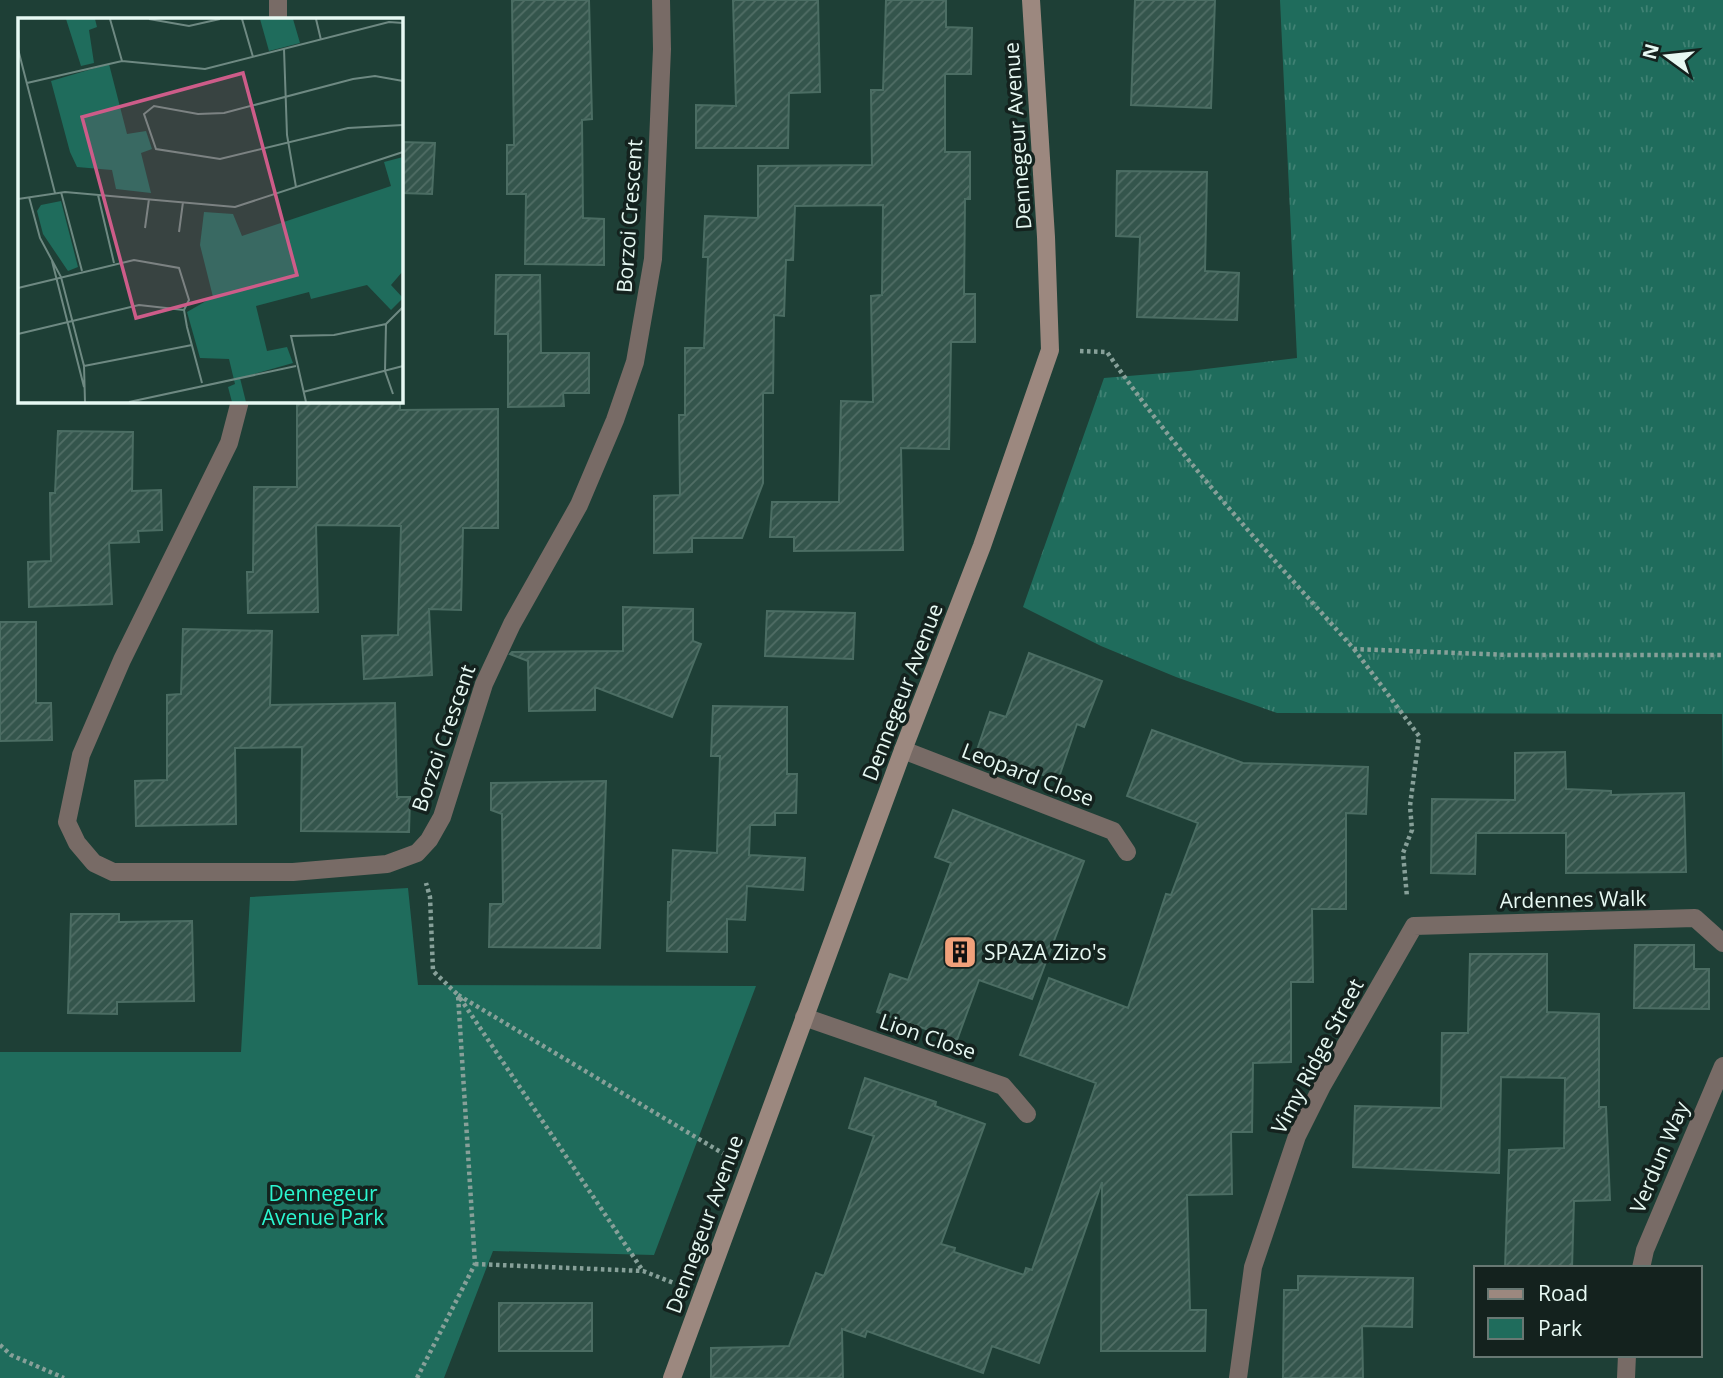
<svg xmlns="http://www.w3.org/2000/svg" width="1723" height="1378" viewBox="0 0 1723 1378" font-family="'Open Sans',sans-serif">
<defs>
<pattern id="grass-tufts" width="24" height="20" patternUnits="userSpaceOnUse" patternTransform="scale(1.75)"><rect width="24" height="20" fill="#1f6c5c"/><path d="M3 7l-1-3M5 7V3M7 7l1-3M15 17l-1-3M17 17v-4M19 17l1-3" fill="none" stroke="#408274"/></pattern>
<pattern id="building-hatch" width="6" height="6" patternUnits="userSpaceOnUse" patternTransform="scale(1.75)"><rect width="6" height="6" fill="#34554c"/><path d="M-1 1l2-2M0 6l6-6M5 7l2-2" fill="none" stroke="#516e66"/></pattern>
</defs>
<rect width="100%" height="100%" fill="#1e3f36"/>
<path fill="url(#grass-tufts)" d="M 1280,0 L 1723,0 L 1723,792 L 1722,714 L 1277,713 L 1176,677 L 1101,646 L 1023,607 L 1104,378 L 1189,371 L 1297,358 Z"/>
<path fill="#1f6c5c" d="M 408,888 L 418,985 L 756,986 L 654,1255 L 493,1251 L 444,1378 L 0,1378 L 0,1052 L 241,1052 L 250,897 Z"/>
<path fill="url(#building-hatch)" stroke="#4b6d63" stroke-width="2" d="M 512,0 L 589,0 L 592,119 L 582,120 L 583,218 L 604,219 L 604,265 L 525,264 L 526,194 L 507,194 L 507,145 L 514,145 Z
M 733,0 L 818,0 L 820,92 L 789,93 L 788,148 L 696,148 L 696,105 L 736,106 Z
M 886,0 L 946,0 L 946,27 L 972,28 L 971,74 L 945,74 L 945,152 L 970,152 L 970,199 L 965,199 L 964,294 L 975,294 L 975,342 L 951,342 L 949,449 L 901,448 L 903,550 L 794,551 L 794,537 L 770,537 L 772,502 L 839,502 L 841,401 L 873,402 L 871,296 L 882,295 L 883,205 L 795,206 L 793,260 L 786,260 L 784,316 L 774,315 L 773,393 L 763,393 L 763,483 L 742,538 L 692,538 L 692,552 L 654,553 L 654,496 L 680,495 L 679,415 L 685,415 L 685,348 L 704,348 L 708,257 L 703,257 L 705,216 L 758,218 L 758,166 L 872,165 L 871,90 L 883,90 Z
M 1135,0 L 1215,0 L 1211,108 L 1131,105 Z
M 401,142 L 435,143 L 432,194 L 401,193 Z
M 1117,171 L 1207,172 L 1205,271 L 1239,273 L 1237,320 L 1137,317 L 1140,237 L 1116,236 Z
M 496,275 L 540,275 L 541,353 L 589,353 L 589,393 L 563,393 L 564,406 L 508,407 L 508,334 L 495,334 Z
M 297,401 L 400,401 L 400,410 L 498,409 L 498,528 L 463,528 L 461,610 L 429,609 L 432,675 L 364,679 L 362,636 L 398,635 L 401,526 L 316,525 L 318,612 L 248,613 L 247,572 L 253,572 L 254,487 L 297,487 Z
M 58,431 L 133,432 L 132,491 L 161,490 L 162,530 L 138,531 L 139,542 L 109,543 L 112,604 L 29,607 L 28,562 L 51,561 L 50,493 L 55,493 Z
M 623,607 L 693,609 L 693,641 L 701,644 L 672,717 L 595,687 L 595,710 L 529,711 L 528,661 L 510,654 L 512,652 L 623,651 Z
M 767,611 L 855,613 L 853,659 L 765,656 Z
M 0,622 L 36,622 L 36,703 L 51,703 L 52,740 L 0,741 Z
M 183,629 L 272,631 L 270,705 L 395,703 L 397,797 L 410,797 L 409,832 L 301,831 L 302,747 L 235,748 L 236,824 L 136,826 L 135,781 L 167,780 L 167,695 L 181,694 Z
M 1029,653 L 1102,681 L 1084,727 L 1077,724 L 1058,780 L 976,753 L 990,712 L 1006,717 Z
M 713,706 L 787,707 L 787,774 L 797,774 L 796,813 L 775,813 L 775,825 L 750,825 L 749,855 L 805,858 L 803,890 L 747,886 L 745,920 L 727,919 L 727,952 L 667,951 L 668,902 L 671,902 L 673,850 L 717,853 L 720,756 L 711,756 Z
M 1152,730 L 1243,763 L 1368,767 L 1366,814 L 1346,813 L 1346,909 L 1312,909 L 1313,982 L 1291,982 L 1291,1062 L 1253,1063 L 1252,1132 L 1231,1132 L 1232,1194 L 1187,1195 L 1190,1310 L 1206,1310 L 1205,1351 L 1101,1351 L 1102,1182 L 1039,1363 L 992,1346 L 983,1373 L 867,1331 L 865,1337 L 842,1329 L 843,1378 L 711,1378 L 711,1348 L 789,1346 L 816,1273 L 824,1276 L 874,1136 L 849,1128 L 865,1078 L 936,1102 L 935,1106 L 985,1124 L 941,1244 L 955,1248 L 954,1252 L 1024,1275 L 1026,1268 L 1032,1270 L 1096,1083 L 1020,1055 L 1049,978 L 1128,1008 L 1166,894 L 1171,895 L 1198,823 L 1127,796 Z
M 1565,752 L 1566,789 L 1611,791 L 1611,795 L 1684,793 L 1686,872 L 1566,873 L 1566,833 L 1476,833 L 1475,874 L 1431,873 L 1432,799 L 1515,800 L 1515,753 Z
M 606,781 L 600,948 L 489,947 L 490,904 L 503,904 L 502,814 L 491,810 L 491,783 Z
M 953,810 L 1084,861 L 1032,999 L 979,980 L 957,1040 L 877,1012 L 890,974 L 908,980 L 951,863 L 935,857 Z
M 71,914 L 119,914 L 119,922 L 192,921 L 194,1001 L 117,1002 L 117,1014 L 68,1013 Z
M 1635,945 L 1694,945 L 1694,969 L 1709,969 L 1709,1009 L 1634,1008 Z
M 1470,954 L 1547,954 L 1547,1012 L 1599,1014 L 1599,1107 L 1606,1107 L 1610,1200 L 1574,1201 L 1572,1268 L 1505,1268 L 1509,1150 L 1564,1148 L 1565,1078 L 1501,1077 L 1499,1173 L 1353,1167 L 1355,1106 L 1441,1108 L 1442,1033 L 1468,1033 Z
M 1298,1276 L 1413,1278 L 1412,1327 L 1362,1326 L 1363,1378 L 1283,1378 L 1284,1290 L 1298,1290 Z
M 499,1303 L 592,1303 L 592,1351 L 499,1351 Z"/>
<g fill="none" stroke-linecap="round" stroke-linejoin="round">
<path stroke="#87a099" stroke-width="4.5" stroke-dasharray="3.5 3.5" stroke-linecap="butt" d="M 1080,351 L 1107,352 C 1180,458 1268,553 1354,649 L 1510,655 L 1723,655
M 1354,649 L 1419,736 L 1410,806 L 1412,830 L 1403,853 L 1407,897
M 458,995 L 724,1154
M 460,998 L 643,1271
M 475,1264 L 643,1271 L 674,1283
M 0,1345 L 11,1355 L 64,1378
M 417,1378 L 475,1264 L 458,995 L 433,971 L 430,897 L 426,883"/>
<path stroke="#786b66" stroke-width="18" d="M 278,0 L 278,19
M 240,401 L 229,443 L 122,660 L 81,755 L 67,822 L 77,843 L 94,863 L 113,872 L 293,872 L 387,864 L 417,853 L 429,840 L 442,817 L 484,684 L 512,624 L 579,505 L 615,420 L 635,362 L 653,259 L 662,49 L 661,0
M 903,750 L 1113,831 L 1127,852
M 804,1017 L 1003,1086 L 1027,1114
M 1641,1268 L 1645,1250 L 1723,1066
M 1238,1378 L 1253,1267 L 1297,1136 L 1322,1086 L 1414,926 L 1695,918 L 1723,943
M 1626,1378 L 1627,1355"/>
<path stroke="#9c887f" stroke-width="18" d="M 672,1378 L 903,750 L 982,546 L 1050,350 L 1046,237 L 1031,0"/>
</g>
<defs>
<g id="building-square" transform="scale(1.75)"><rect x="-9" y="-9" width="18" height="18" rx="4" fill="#f1a17b" stroke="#14221e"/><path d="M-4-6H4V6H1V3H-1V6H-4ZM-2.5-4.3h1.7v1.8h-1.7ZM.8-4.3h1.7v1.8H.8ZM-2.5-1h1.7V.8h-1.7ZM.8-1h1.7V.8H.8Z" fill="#111"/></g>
</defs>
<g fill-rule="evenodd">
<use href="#building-square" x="960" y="952"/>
</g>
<g text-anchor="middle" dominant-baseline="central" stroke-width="7" stroke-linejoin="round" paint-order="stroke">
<g font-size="21" fill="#e7f9f3" stroke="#14221e">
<text transform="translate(1017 136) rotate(-94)">Dennegeur Avenue</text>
<text transform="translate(629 216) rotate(-86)">Borzoi Crescent</text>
<text transform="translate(902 692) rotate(-69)">Dennegeur Avenue</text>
<text transform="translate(443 738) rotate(-71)">Borzoi Crescent</text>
<text transform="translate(1028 774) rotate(21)">Leopard Close</text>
<text transform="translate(1573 899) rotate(-1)">Ardennes Walk</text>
<text transform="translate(928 1036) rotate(19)">Lion Close</text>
<text transform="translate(1317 1056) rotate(-62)">Vimy Ridge Street</text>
<text transform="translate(1659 1157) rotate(-67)">Verdun Way</text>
<text transform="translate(704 1224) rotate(-70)">Dennegeur Avenue</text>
</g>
<g font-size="21" fill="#e7f9f3" stroke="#14221e" text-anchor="start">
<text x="984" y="952">SPAZA Zizo's</text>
</g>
<g font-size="21" fill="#2bf6d0" stroke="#14221e">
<text x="323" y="1193">Dennegeur<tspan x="323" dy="24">Avenue Park</tspan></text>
</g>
</g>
<g transform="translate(18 18)">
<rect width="385" height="385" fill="#1e3f36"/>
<path d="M 385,139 L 385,253 L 373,267 L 385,280 L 373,292 L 349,267 L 293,281 L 291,274 L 238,288 L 249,333 L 269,329 L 275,345 L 222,360 L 228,384 L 214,384 L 210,369 L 217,366 L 211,341 L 182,340 L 169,294 L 195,279 L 182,227 L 186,194 L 215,196 L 224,218 L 373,168 L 366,144 Z" fill="#1f6c5c"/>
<path d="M 48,1 L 77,1 L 79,9 L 71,12 L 76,45 L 63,48 ZM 242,1 L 275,1 L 282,25 L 251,33 ZM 91,46 L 109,116 L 128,113 L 134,131 L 123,135 L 133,175 L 98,171 L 94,152 L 59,149 L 52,134 L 33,63 ZM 43,183 L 60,249 L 50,253 L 25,216 L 19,193 L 23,187 Z" fill="#1f6c5c"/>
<path fill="none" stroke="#6e8982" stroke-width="2" d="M 92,1 L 104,43M 131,1 L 171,8 L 202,1M 224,1 L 235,39M 298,1 L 303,22M 0,31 L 37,175M 266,31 L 269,117 L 278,169M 385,63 L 357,58 L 335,61 L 206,95 L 180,96 L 136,88 L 126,96 L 138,131 L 202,141 L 330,110 L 385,107M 9,65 L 104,43 L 187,51 L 371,4 L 385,5M 43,174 L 64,253M 80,177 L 96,245M 11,179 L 22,220 L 43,259 L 66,348 L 67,384M 0,181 L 47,174 L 217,189 L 385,134M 127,210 L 131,181M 161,214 L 165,184M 34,243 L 66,369M 0,270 L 116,242 L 161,250 L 171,282 L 166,292 L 169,309 L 184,365M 0,316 L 121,287 L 166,292M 66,348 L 174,327M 285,374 L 385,348M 375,376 L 367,353 L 368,306 L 385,289M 111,384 L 278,348M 288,384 L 273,318 L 316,317 L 368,306"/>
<path fill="#cd5c89" fill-opacity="0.15" stroke="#cd5c89" stroke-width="3.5" d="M 225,55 L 279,257 L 118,300 L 64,99 Z"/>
<rect width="385" height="385" fill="none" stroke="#e7f9f3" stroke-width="3.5"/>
</g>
<rect x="1474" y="1266" width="228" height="91" fill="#14221e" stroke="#687873" stroke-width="2"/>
<rect x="1488" y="1289" width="35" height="10" fill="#9c887f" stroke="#687873" stroke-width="2"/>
<text x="1538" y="1301" font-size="21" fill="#e7f9f3">Road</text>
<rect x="1488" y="1318" width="35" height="21" fill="#1f6c5c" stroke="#687873" stroke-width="2"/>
<text x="1538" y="1336" font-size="21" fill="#e7f9f3">Park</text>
<g transform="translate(1667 56) rotate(285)" stroke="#14221e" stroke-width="5" paint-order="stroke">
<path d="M0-5L12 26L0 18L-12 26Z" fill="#e7f9f3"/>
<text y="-10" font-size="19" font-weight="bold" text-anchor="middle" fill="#e7f9f3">N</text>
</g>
</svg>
